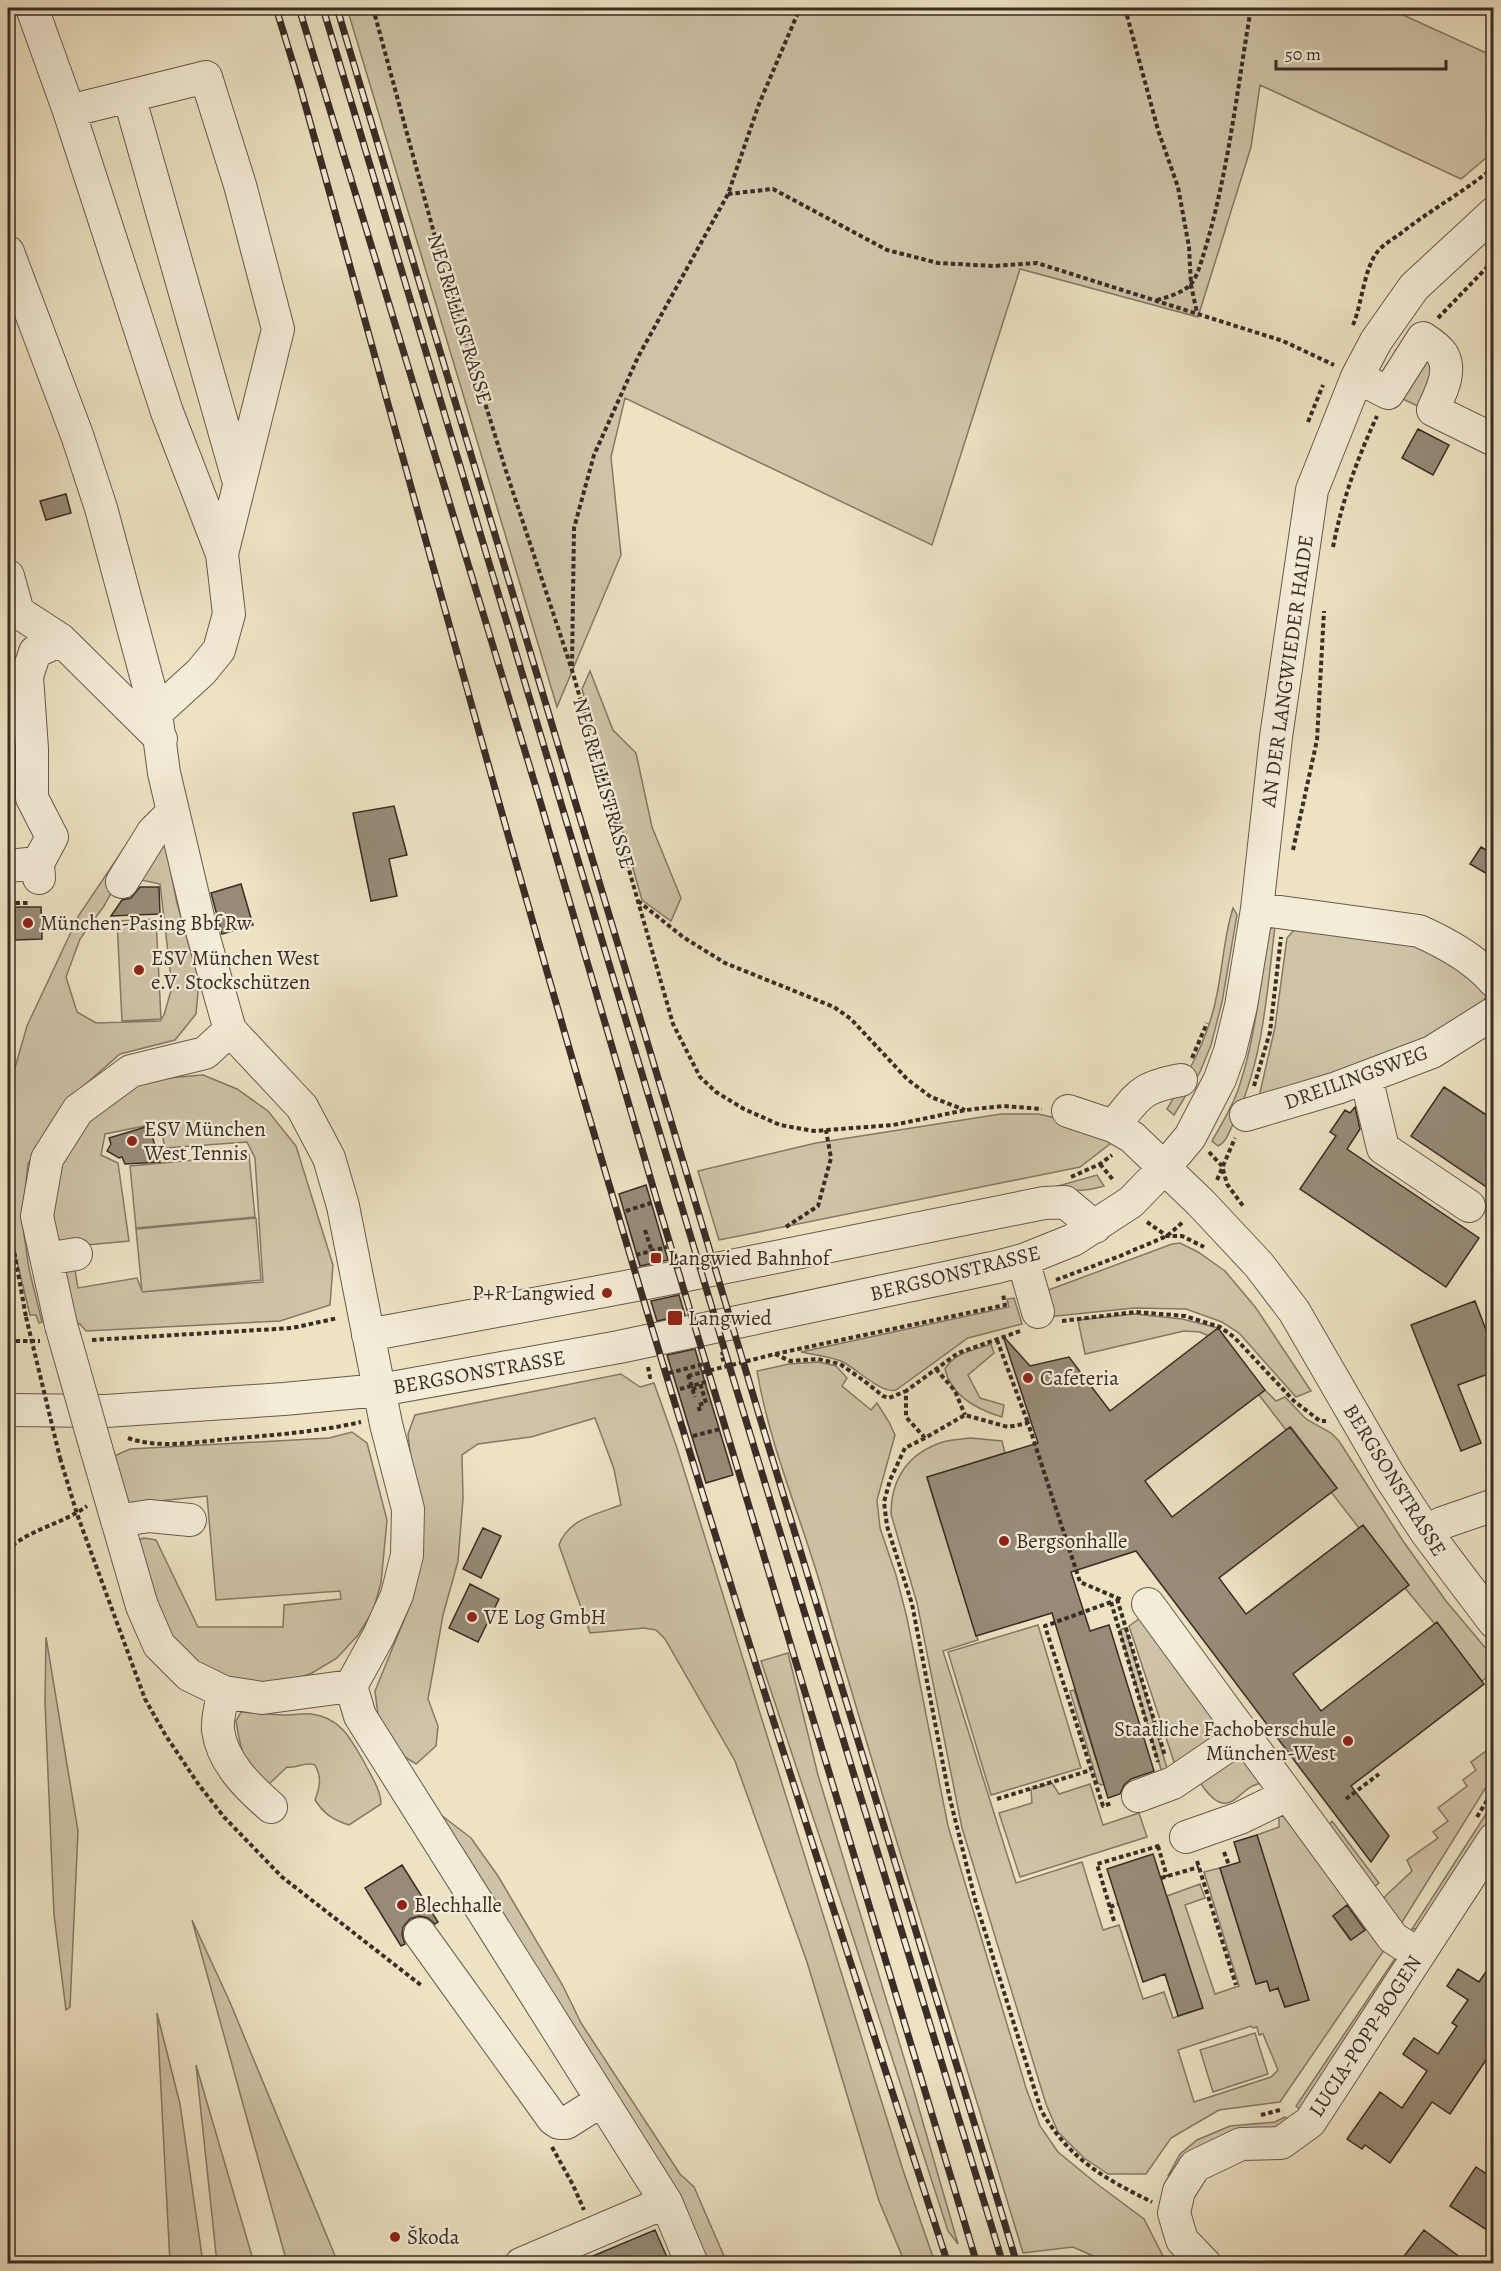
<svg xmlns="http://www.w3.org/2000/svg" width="1501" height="2271" viewBox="0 0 1501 2271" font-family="Alegreya,serif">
<rect width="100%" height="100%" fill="#ede2c2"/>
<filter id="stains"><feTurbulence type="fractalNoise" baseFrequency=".00333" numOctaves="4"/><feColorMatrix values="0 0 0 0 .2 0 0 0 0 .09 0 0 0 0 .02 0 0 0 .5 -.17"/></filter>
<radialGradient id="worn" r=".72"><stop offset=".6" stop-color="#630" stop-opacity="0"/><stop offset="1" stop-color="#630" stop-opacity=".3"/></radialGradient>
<path fill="#cfc3a7" stroke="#847866" stroke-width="1.5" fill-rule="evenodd" d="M 347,8 L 1388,8 L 1493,56 L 1493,152 L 1461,179 L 1260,85 L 1251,147 L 1198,317 L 1020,269 L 932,545 L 625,398 L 611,457 L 621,555 L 557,707 Z
M 1420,350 L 1439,356 L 1424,409 L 1394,395 Z
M 590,671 L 613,730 L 636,753 L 652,827 L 681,898 L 671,921 L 642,900 L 582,689 Z
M 145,817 L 147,819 L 123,871 L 104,906 L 80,939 L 66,977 L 77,1012 L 96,1023 L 160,1021 L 164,1015 L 172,987 L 160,884 L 137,879 L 165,842 L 177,903 L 199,980 L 196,1014 L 175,1040 L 120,1054 L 70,1098 L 51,1122 L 28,1164 L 22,1220 L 29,1269 L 42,1322 L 39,1323 L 36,1315 L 30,1315 L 12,1241 L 9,1140 L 10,1085 L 27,1026 L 79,915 Z
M 1233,908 L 1237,915 L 1222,1002 L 1211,1045 L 1200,1072 L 1174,1115 L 1167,1109 C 1189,1072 1209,1037 1217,994 C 1223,965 1224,936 1233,908 Z
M 156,919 L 161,1019 L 122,1021 L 117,921 Z
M 1275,926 C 1267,993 1263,1063 1233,1124 C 1229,1132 1226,1143 1218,1146 L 1212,1141 C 1222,1123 1233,1106 1239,1087 C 1256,1037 1260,982 1269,930 Z
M 1295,929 L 1425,943 L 1484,982 L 1486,995 L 1482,1008 C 1415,1052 1335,1075 1259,1097 L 1275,1027 L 1287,938 Z
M 203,1075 L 237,1089 L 268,1111 L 296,1146 L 333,1265 L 330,1305 L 280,1321 L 86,1331 L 80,1324 L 72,1323 L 62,1267 L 75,1270 L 78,1288 L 137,1278 L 142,1291 L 136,1229 L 256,1218 L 261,1280 L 142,1292 L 263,1282 L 255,1158 L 247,1142 L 165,1148 L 160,1123 L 105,1134 L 101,1155 L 118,1163 L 129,1241 L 55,1248 L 50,1196 L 59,1155 L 89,1111 L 130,1081 Z
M 1001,1114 L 1038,1114 L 1074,1122 L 1114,1141 L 1080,1167 L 719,1240 L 698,1171 L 816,1143 Z
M 249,1155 L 255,1217 L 136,1228 L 130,1166 Z
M 1097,1175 L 1104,1186 C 1087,1191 1070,1193 1054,1187 Z
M 1180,1243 L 1198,1252 L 1225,1271 L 1256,1308 L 1311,1391 L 1296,1397 L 1239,1333 L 1222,1322 L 1186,1309 L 1134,1308 L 1056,1316 L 1026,1323 L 1025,1316 L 1046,1291 L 1172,1244 Z
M 1014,1298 L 1022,1324 L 968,1338 L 896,1390 C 881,1394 857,1369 843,1362 C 830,1356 814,1355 801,1352 L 1009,1307 L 1007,1299 Z
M 1135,1314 L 1182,1319 L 1218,1328 L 1209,1336 L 1200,1332 L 1184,1331 L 1085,1354 L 1078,1320 Z
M 991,1344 L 994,1353 L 968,1375 L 980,1398 L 1004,1405 L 1002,1417 C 979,1410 951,1396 945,1369 C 954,1353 975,1350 991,1344 Z
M 818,1362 L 836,1366 L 847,1378 L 842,1386 L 871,1410 L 877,1403 L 889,1422 L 895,1435 L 877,1500 L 880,1528 L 896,1575 L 907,1618 L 948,1826 L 1026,2088 L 1040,2126 L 1058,2152 L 1097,2184 L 1144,2219 L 1163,2256 L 1170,2263 L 1109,2263 L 1073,2247 L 1023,2253 C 957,2034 887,1817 824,1597 C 803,1522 770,1448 757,1371 L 789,1364 Z
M 621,1374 L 640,1387 L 654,1383 L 677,1448 L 903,2170 L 935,2263 L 905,2263 L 879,2201 L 807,1962 L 735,1761 L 665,1639 L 656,1630 L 644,1628 L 590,1633 L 559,1545 C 568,1519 597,1514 621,1505 L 614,1469 L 595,1418 L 531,1437 L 478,1444 L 462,1455 L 463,1499 L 458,1561 L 443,1615 L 428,1699 L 438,1726 L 436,1746 L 416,1764 L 396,1751 L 378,1715 L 375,1691 L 413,1598 L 421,1556 L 408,1434 L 415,1415 Z
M 1265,1390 L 1276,1401 L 1285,1397 L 1306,1419 L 1331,1433 L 1339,1441 L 1403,1541 L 1446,1601 L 1493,1657 C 1493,1670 1492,1674 1482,1681 L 1405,1588 L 1408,1585 L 1359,1528 L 1331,1492 L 1337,1488 L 1291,1427 L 1286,1430 L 1259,1395 Z
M 352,1432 L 367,1443 L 387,1520 L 381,1583 L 373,1611 L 358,1635 L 337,1658 L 312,1673 L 268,1689 L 224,1681 L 183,1657 L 142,1578 L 132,1542 L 144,1538 L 156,1540 L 198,1627 L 283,1627 L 284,1605 L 341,1599 L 340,1591 L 216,1600 L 207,1496 L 129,1504 L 112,1457 L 130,1449 L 329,1438 Z
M 971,1438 L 1002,1441 L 1005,1453 L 927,1478 L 978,1640 L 943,1651 L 1016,1883 L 1082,1862 L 1103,1930 L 1119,1925 L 1143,1999 L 1164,1992 L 1173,2018 L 1202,2008 L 1167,1896 L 1200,1884 L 1205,1898 L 1185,1905 L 1215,1994 L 1239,1986 L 1204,1872 L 1220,1868 L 1256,1984 L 1267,1981 L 1270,1991 L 1278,1988 L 1285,2007 L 1308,2000 L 1257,1835 L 1279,1827 L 1279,1818 L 1282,1812 L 1349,1904 L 1333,1916 L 1350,1940 L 1369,1927 L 1389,1943 L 1280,2102 L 1219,2110 L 1171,2138 L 1146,2174 L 1108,2174 L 1084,2158 L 1058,2132 L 1046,2104 L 962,1828 L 917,1603 L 891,1514 C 891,1479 908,1453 943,1442 C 952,1439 962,1439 971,1438 ZM 1251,2026 L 1253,2028 L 1257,2027 L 1259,2035 L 1263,2034 L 1278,2070 L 1271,2077 L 1194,2102 L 1178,2050 Z
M 1143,1616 L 1229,1730 L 1177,1771 L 1129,1626 Z
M 1038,1625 L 1081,1768 L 991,1795 L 948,1652 Z
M 1125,1628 L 1167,1768 L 1162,1773 L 1120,1630 Z
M 46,1637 L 78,1831 L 70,2007 L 66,2010 L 54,1915 L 45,1703 Z
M 788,1653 L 818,1775 L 911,2081 L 958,2244 L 948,2231 L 851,1931 L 761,1661 Z
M 1074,1690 L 1104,1784 L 1101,1785 L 1098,1783 L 1070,1691 Z
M 241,1712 C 257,1713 273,1715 288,1715 C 296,1715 304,1713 311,1714 C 340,1717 351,1739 364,1762 C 370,1774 381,1790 381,1804 L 349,1825 C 333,1820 324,1814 315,1800 C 320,1786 322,1778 315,1765 C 304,1761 298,1769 287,1767 L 269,1784 C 245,1780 239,1740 236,1721 Z
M 1493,1746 L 1493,1776 L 1399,1927 L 1378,1903 L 1412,1871 L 1407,1860 L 1438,1838 L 1433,1832 L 1448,1821 L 1438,1808 L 1467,1786 L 1463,1780 L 1476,1770 L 1471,1762 Z
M 1238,1752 L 1264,1783 C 1237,1783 1231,1830 1199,1781 Z
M 1052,1783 L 1059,1794 L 1090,1784 L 1103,1825 L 1139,1813 L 1147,1837 L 1020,1877 L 999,1813 L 1032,1803 L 1031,1789 Z
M 1493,1803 L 1493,1818 L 1423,1928 L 1412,1929 Z
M 441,1815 L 471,1838 L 498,1876 L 563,1986 L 581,2023 L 680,2174 L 694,2187 L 727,2263 L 705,2263 Z
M 1332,1821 L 1379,1883 L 1371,1889 L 1326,1829 Z
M 192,1920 L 229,2000 L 338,2263 L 287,2263 Z
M 1400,1951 L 1401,1960 L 1302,2111 L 1296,2106 Z
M 157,2013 L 180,2104 L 203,2263 L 170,2263 Z
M 1255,2033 L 1268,2074 L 1213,2092 L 1200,2050 Z
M 196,2065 L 254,2263 L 217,2263 Z
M 1285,2117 L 1293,2123 L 1172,2178 L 1168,2176 L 1180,2154 L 1197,2140 L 1230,2126 L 1275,2122 Z"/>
<path fill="#978b77" stroke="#3a2c26" stroke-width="1.5" d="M 1418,429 L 1449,445 L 1433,475 L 1402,458 Z
M 66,494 L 71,513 L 46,520 L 40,501 Z
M 394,806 L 407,855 L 389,859 L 397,896 L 371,901 L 353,813 Z
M 1481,847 L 1494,855 L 1494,878 L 1470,864 Z
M 241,884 L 253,925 L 222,934 L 211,893 Z
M 140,887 L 159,887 L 160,914 L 111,916 L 122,900 L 131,898 Z
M 15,907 L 41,907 L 42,939 L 15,940 Z
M 1444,1087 L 1494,1120 L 1494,1192 L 1411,1136 Z
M 1355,1107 L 1360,1129 L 1347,1149 L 1479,1238 L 1446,1287 L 1300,1189 L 1336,1136 L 1330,1132 L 1345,1110 L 1350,1113 Z
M 149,1126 L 160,1162 L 125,1164 L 122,1157 L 119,1158 L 107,1151 L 111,1144 L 109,1138 Z
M 646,1185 L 668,1260 L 640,1266 L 619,1194 Z
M 679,1295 L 685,1315 L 657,1321 L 651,1301 Z
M 1475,1301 L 1494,1351 L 1494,1372 L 1458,1385 L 1481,1443 L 1461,1451 L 1411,1325 Z
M 1218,1328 L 1265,1390 L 1145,1481 L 1172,1517 L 1290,1427 L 1337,1488 L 1219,1578 L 1246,1614 L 1363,1525 L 1409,1585 L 1293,1674 L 1321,1711 L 1437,1622 L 1484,1684 L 1351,1786 L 1389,1836 L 1371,1862 L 1136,1551 L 1071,1572 L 1090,1631 L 1109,1625 L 1154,1771 L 1131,1779 L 1124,1785 L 1120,1794 L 1108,1798 L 1052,1613 L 976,1636 L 927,1477 L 1038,1443 L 1003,1336 L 1030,1366 L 1069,1357 L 1110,1411 Z
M 695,1349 L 733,1475 L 706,1483 L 667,1355 Z
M 483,1528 L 501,1536 L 481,1578 L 463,1569 Z
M 470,1584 L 499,1599 L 478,1642 L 449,1628 Z
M 1257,1835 L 1309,2000 L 1285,2007 L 1278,1988 L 1270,1991 L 1267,1981 L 1256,1984 L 1220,1868 L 1240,1862 L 1234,1842 Z
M 1153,1854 L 1203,2008 L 1178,2016 L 1165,1974 L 1143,1982 L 1107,1869 Z
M 402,1865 L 438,1922 L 435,1924 L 428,1918 L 419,1916 L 410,1919 L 403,1927 L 402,1935 L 405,1944 L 401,1946 L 365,1888 Z
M 1347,1905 L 1365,1930 L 1351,1940 L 1333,1916 Z
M 1494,1960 L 1494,2048 L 1450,2114 L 1432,2102 L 1390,2163 L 1365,2145 L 1362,2149 L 1347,2139 L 1380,2092 L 1402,2108 L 1427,2071 L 1403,2054 L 1414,2038 L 1438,2054 L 1457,2026 L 1452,2023 L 1468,2000 L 1447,1986 L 1458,1969 L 1479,1982 Z
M 1476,2167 L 1494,2179 L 1494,2221 L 1487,2230 L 1450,2206 Z
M 655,2230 L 670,2264 L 576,2264 L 576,2263 Z
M 1424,2230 L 1469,2264 L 1398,2264 Z"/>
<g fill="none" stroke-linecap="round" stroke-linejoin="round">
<g stroke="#675a4d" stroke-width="34">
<path id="minor" d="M 32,8 L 69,111 L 167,412 L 222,554 L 229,614 L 219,650 L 201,672 L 156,713
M 129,96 L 238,479
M 69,111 L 206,77 L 240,185 L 278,329 L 222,554
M 8,252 L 77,435 L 101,508 L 156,713 L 164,773 L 198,917 L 230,1030 L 302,1107 L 329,1158 L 343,1206 L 386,1424 L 408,1509 L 407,1555 L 397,1595 L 379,1635 L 351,1686 L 360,1716 L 666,2202 L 692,2264
M 1357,377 L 1388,393 L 1423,338 C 1429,342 1438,348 1442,354 C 1453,371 1440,394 1433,410 L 1494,440
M 8,576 L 18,612 L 61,640 L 161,739
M 8,866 L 38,863
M 39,878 L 38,863 L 52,837 L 32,798 L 32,749 L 27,676 L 35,652 L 61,640
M 122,882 L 153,832 L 173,812
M 1257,909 L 1419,931 C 1446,943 1474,958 1494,981
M 1366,1077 L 1383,1148 L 1469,1206
M 1068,1111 L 1113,1126 L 1132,1137 L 1201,1203 L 1259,1265 L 1294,1311 L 1390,1477 L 1426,1532 L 1494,1622
M 1246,1115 L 1337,1088 L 1432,1052 L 1494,1013
M 1113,1126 C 1140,1095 1138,1088 1181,1080
M 47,1259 L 76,1254
M 1023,1260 L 1038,1312
M 61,1325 L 37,1216 L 47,1159 L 78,1110 L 131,1071 L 205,1053 L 230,1030
M 368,1335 L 652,1282 L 1044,1203 L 1065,1202 L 1095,1227
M 8,1410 L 106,1411 L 284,1399 L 380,1390 L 619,1347 L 997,1267 L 1023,1260 L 1073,1240 L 1131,1202 L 1164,1168 L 1190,1137 L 1220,1079 L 1230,1051 L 1241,1006 L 1257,909 L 1276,737 L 1312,490 L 1357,377 L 1376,341 L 1414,287 L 1494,213
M 96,1448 L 142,1606 L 159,1645 L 189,1675 L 224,1692 L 262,1698 L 351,1686
M 117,1521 L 149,1516 L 190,1520
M 1426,1532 L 1442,1523 L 1494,1505
M 1148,1604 L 1393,1938 L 1418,1954
M 224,1692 C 221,1704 217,1717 218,1730 C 222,1762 248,1787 271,1807
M 1138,1796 L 1173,1783 L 1235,1741 L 1241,1733
M 1186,1837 L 1240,1818 L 1287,1795
M 420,1934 L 553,2119 L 559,2123 L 566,2123 L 601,2101
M 521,2264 L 666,2202
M 1205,2264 L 1182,2240 L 1174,2213 L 1179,2191 L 1195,2166 L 1241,2144 L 1281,2143 L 1310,2122 L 1494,1839"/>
</g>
<path stroke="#3a2c26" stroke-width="4" stroke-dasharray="4.5 3" stroke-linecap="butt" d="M 373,8 L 444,270 L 506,471 L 572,670 L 673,1024 L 700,1077 L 716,1092 L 744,1109 L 780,1125 L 814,1131 L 893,1125 L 966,1110 L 1003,1106 L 1042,1109
M 1125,8 L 1158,130 L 1178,187 L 1189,247 L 1191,285 L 1197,313
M 728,194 L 773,189 L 887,250 L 938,263 L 994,266 L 1037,263 L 1283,341 L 1334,365
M 1157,300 C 1168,297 1182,293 1190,285 C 1197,278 1200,265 1203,256 C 1228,176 1237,90 1251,8
M 1438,318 L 1494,260
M 1353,325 C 1362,304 1364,268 1378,251 C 1384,244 1393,239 1400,234 C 1430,210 1464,192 1494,167
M 1308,422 L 1323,385
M 1333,547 C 1342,501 1357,459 1377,416
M 572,666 L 574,528 L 594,455 L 638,357 L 728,194 L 759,104 L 800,8
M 1293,850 L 1317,740 L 1324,611
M 638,901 L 683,937 L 725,963 L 834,1007 L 851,1019 L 907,1079 L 931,1097 L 965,1110
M 8,903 L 28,903
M 1192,1058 L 1207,1023
M 1254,1086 L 1270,1032 L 1281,937
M 1209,1152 L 1222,1166 L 1227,1184 L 1243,1206
M 1100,1164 L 1114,1181
M 1071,1177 L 1100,1164 L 1112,1155
M 1217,1180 L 1235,1138
M 8,1205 L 8,1216
M 626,1211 L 651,1203
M 1147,1222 L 1167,1236 L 1182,1236 L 1204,1247
M 9,1223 L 26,1317
M 786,1227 L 818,1206 L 831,1158 L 826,1130
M 645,1230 L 652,1252
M 636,1255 L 667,1247
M 1056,1280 L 1120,1256 L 1167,1236 L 1184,1221
M 1062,1321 L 1135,1312 L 1185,1316 L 1220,1327 L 1234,1337 L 1294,1401 L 1320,1421 L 1326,1421
M 1020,1331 L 958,1353 L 906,1391 L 906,1417 L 925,1438 L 965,1415 L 1008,1427 L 1028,1423 L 1080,1582 L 1122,1600
M 92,1340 L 292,1328 L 338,1318
M 997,1340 L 1028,1423
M 8,1341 L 40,1341
M 775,1354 L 790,1361 L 818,1359 L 840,1364 L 863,1380 L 883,1396 L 889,1398 L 906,1391
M 721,1360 L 724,1359 L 722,1352
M 648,1367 L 650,1377 L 652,1377
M 936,1369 L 955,1391 L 965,1415
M 669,1373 L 704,1364
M 688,1375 L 695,1397
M 688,1376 L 775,1354 L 1005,1305 L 1003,1294
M 680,1389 L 706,1382
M 692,1389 L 701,1386 L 706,1403 L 698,1405 L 700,1411
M 693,1436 L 720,1429
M 128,1438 C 159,1449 196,1442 228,1439 C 273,1435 317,1432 361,1422
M 925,1438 L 905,1448 L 890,1480 L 884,1502 L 887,1526 L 912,1604 L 949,1795 L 976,1903 L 1041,2110 C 1068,2158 1103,2178 1152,2202
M 60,1458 L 77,1514 L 145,1699 L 166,1736 L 199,1785 L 224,1817 L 282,1877 L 422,1986
M 1117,1599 L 1165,1756
M 1111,1602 L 1045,1626 L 1103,1806 L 1112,1803
M 1111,1602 L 1158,1762
M 8,1628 L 13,1584 L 13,1545 C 35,1528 64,1523 87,1506
M 997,1799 L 1091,1770
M 1346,1799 L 1379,1774
M 1477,1817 L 1494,1789
M 1158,1846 L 1167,1877
M 1224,1852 L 1229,1865
M 1197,1861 L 1236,1985
M 1161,1878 L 1199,1867
M 1110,1907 L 1118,1904
M 1114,1921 L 1097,1864 L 1162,1845
M 1261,2115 L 1280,2110
M 552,2147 L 573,2185 L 584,2210"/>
<use href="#minor" stroke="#f3ecd7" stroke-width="32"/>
<g stroke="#3a2c26" stroke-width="7">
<path id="rail" d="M 276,8 L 300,86 C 405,463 507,842 619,1218 C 723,1568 835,1916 948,2264
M 299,8 L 538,794 L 658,1204 L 977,2264
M 323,8 L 733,1378 L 1003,2264
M 337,8 L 763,1428 L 1017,2264"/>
</g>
<use href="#rail" stroke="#f3ecd7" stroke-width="4.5" stroke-dasharray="14" stroke-linecap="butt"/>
<g stroke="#675a4d" stroke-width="34" stroke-linecap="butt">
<path id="minor-bridge" d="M 61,1325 L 96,1448"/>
</g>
<path stroke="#3a2c26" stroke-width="4" stroke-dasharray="4.5 3" stroke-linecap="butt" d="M 26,1317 L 60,1458"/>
<use href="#minor-bridge" stroke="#f3ecd7" stroke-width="32"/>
</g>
<g fill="#8f2418" stroke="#f3ecd7" stroke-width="2">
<circle cx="28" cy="923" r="6"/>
<circle cx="139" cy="970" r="6"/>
<circle cx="132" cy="1141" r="6"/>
<rect x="650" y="1252" width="12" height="12" rx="3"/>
<circle cx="607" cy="1293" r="6"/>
<rect x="667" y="1310" width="16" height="16" rx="3"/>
<circle cx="1028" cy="1378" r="6"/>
<circle cx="1004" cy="1541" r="6"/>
<circle cx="472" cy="1617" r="6"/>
<circle cx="1348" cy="1741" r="6"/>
<circle cx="402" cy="1905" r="6"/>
<circle cx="395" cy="2237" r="6"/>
</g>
<g text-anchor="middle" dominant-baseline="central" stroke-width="4.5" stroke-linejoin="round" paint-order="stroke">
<g font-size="21" fill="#3a2c26" stroke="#f3ecd7">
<text transform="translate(460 319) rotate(73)">NEGRELLISTRASSE</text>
<text transform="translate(1287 671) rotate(-82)">AN DER LANGWIEDER HAIDE</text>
<text transform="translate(604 783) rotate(74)">NEGRELLISTRASSE</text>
<text transform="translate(1356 1077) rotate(-20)">DREILINGSWEG</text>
<text transform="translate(955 1273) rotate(-14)">BERGSONSTRASSE</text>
<text transform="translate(479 1372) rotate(-10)">BERGSONSTRASSE</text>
<text transform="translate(1395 1480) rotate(58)">BERGSONSTRASSE</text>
<text transform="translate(1365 2036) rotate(-57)">LUCIA-POPP-BOGEN</text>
</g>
<g font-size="21" fill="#3a2c26" stroke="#f3ecd7" text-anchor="start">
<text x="40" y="923">München-Pasing Bbf Rw</text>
<text x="151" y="958">ESV München West<tspan x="151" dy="24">e.V. Stockschützen</tspan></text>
<text x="144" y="1129">ESV München<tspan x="144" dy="24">West Tennis</tspan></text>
<text x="668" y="1258">Langwied Bahnhof</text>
<text x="595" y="1293" text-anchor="end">P+R Langwied</text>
<text x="688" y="1318">Langwied</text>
<text x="1040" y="1378">Cafeteria</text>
<text x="1016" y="1541">Bergsonhalle</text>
<text x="484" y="1617">VE Log GmbH</text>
<text x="1336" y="1729" text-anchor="end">Staatliche Fachoberschule<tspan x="1336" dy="24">München-West</tspan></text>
<text x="414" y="1905">Blechhalle</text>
<text x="407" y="2237">Škoda</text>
</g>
</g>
<rect width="1501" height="2271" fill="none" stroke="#ede2c2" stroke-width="30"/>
<rect x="9" y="9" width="1483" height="2253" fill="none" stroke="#3a2c26" stroke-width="3"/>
<rect x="15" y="15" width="1471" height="2241" fill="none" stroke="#3a2c26" stroke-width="1.5"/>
<path d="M1276 60v9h170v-9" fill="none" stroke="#3a2c26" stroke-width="3"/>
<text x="1285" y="60" font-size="18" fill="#3a2c26" stroke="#f3ecd7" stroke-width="4.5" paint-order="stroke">50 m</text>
<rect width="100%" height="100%" filter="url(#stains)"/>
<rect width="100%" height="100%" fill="url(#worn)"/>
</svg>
